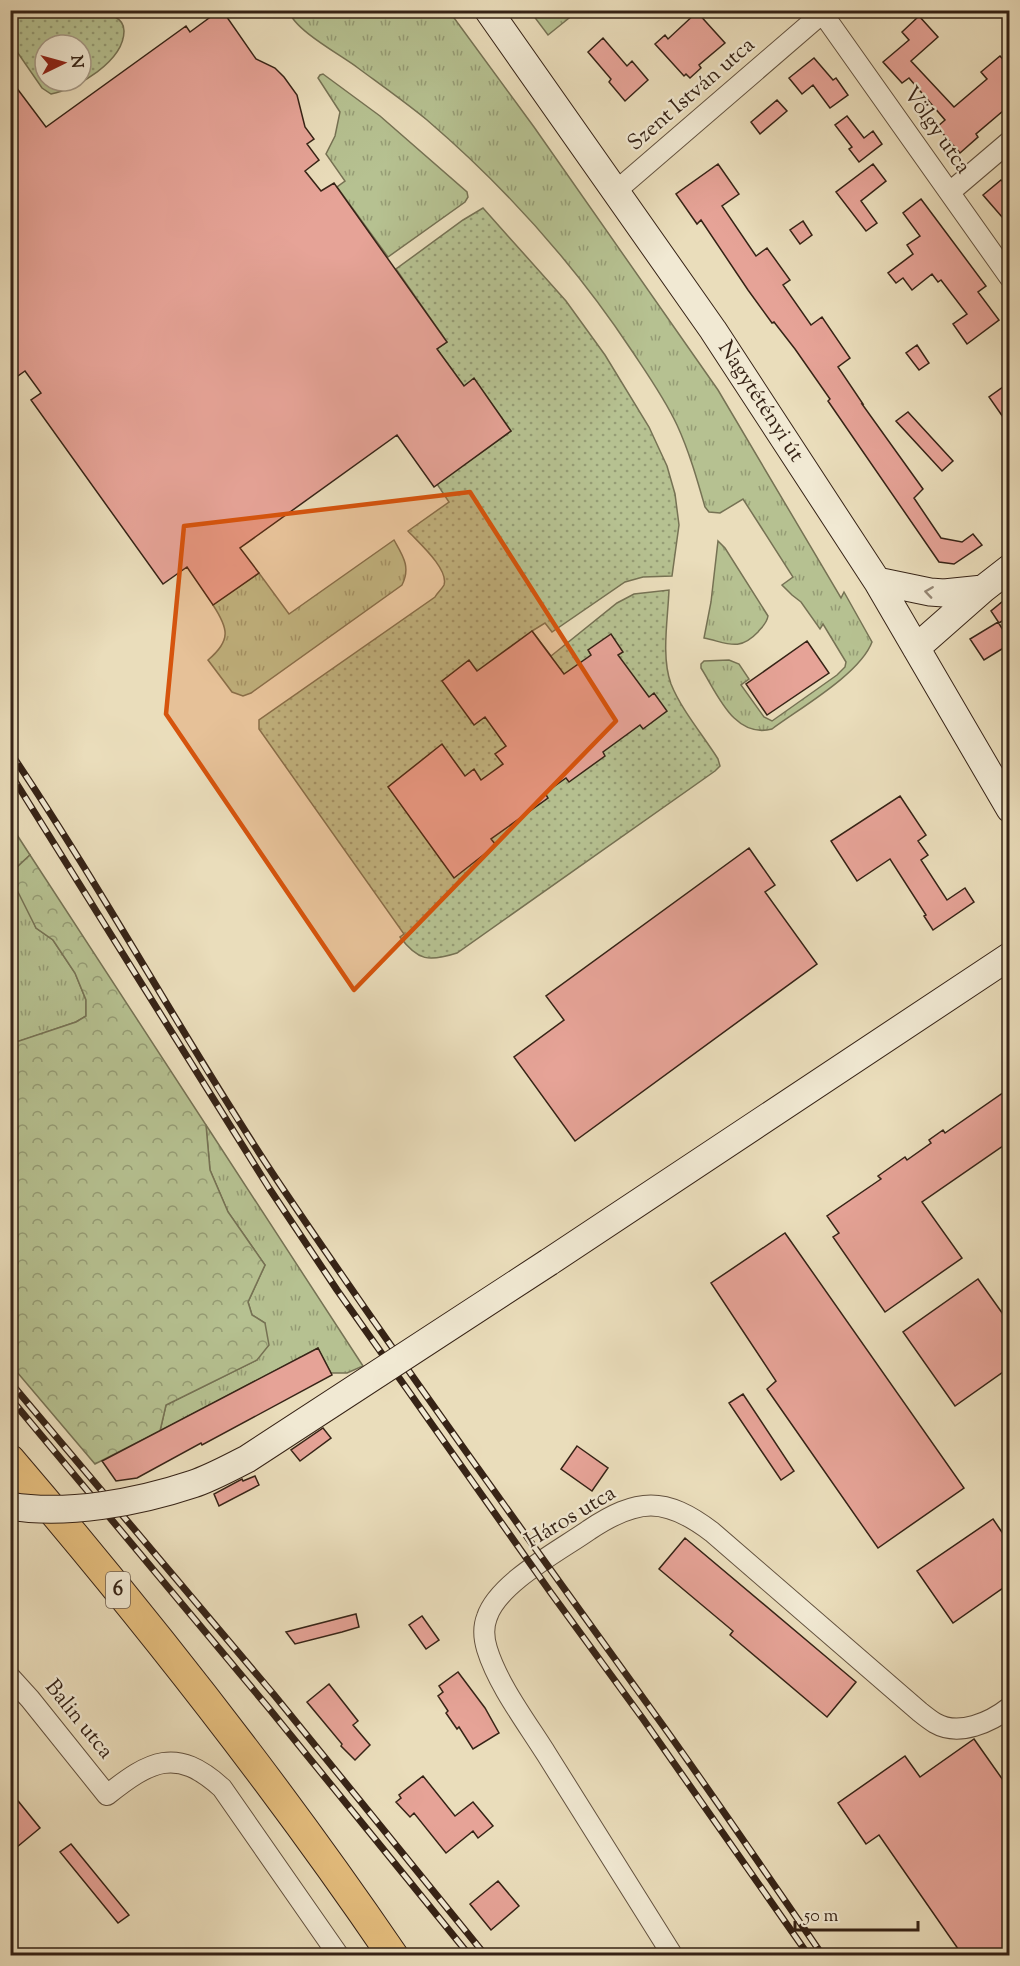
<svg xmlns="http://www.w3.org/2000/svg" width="1020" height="1966" viewBox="0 0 1020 1966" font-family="'Sorts Mill Goudy',serif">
<defs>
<pattern id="grass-tufts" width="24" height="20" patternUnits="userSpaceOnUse" patternTransform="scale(1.5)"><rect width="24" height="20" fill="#b6c191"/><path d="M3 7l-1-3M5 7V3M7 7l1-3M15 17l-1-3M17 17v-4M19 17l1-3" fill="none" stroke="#959c75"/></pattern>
<pattern id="forest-crowns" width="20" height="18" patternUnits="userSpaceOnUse" patternTransform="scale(1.5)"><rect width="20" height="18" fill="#b6c191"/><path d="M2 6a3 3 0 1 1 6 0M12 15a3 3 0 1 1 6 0" fill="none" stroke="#959c75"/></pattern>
<pattern id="park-dots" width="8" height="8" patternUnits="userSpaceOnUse" patternTransform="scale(1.5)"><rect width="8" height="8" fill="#b6c191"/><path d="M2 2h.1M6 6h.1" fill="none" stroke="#959c75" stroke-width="1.8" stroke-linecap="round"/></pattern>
</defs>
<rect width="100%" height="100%" fill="#eaddbb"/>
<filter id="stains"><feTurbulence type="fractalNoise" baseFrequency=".00333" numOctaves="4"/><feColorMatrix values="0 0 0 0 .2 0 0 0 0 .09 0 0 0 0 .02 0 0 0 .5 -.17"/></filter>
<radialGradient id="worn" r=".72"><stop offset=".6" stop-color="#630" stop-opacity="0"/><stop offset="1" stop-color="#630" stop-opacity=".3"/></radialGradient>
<path fill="url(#grass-tufts)" stroke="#767254" stroke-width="1.5" d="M 289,11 L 449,11 L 534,127 L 718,390 L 841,598 L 844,592 L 872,642 C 860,674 800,708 772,729 C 734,739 717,693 701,668 L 701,664 L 704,661 L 729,660 L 739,664 L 749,679 L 741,685 L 764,717 L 772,721 L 837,675 L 845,667 L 846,662 L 823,624 L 820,629 L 801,602 L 792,595 L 782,585 L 793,577 L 743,499 L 720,513 L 709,512 L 705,507 C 697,479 689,451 677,425 C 665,399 648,375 632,351 C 575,265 505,187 427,120 C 405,102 381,85 358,68 C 341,55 294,30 289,11 Z
M 530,11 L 573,11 L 574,14 L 548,35 Z
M 323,74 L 380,116 L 467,192 L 468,197 L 465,202 L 388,257 L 337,187 L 345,181 L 326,154 L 335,136 L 340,112 L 318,78 L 320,75 Z
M 394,540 C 403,556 411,567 402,585 L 251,693 L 243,696 L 232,692 L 208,660 C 232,640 228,628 213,605 L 259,573 L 289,614 Z
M 718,541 L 725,548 L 768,616 C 767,623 762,627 758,632 C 739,652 728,643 704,638 L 711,602 Z
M 10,824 L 30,855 L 14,870 L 36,928 L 53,940 L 75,973 L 86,1000 L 86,1016 L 76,1022 L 11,1044 Z
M 206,1125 L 363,1366 L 347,1373 L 331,1373 L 318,1348 L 160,1431 L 166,1405 L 257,1360 L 265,1323 L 252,1315 L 248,1302 L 265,1265 L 228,1212 L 210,1170 Z"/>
<path fill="url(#forest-crowns)" stroke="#767254" stroke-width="1.5" d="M 30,855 L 206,1125 L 210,1170 L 228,1212 L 265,1265 L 248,1302 L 252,1315 L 265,1323 L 269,1345 L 257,1360 L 166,1405 L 160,1431 L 95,1464 L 11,1365 L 10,1044 L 76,1022 L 86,1016 L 86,1000 L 75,973 L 53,940 L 36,928 L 15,886 L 12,876 L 14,870 Z"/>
<path fill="url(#park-dots)" stroke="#767254" stroke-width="1.5" fill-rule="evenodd" d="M 56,11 C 65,13 74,15 83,15 C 94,15 105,12 115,17 C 121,20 124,25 124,31 C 124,61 77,89 51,94 L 42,88 L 11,43 L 11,11 ZM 45,45 L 81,45 L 81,81 L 45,81 Z
M 483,208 L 566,301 L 605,355 L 649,427 L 667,466 L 675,494 L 679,525 L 672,576 L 643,577 L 625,582 L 552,632 L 545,623 L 532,631 L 551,656 L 617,603 L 634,594 L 669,590 C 668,618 661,657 671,684 C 682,711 703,735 718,759 L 720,766 L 715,771 L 457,953 C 429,962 418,961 400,937 L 404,934 L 259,729 L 259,720 L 435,597 C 437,593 442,589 444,585 C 449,569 418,542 408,531 L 449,502 L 437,484 L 511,431 L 474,379 L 464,386 L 437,349 L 447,342 L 396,269 L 463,220 Z"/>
<path fill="#e6a397" stroke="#362316" stroke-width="1.5" d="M 220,10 L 222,10 L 256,59 L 275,68 L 284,77 L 297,95 L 305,127 L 314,139 L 307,144 L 319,160 L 305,171 L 321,191 L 334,183 L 447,342 L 437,349 L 464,386 L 474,378 L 511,431 L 434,487 L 397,435 L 240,548 L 259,573 L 213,605 L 187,567 L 163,584 L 31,400 L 41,393 L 25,371 L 15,378 L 10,371 L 10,79 L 46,127 L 186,26 L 190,32 Z
M 697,12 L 725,43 L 699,65 L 701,68 L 690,78 L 686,74 L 684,76 L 655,44 L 665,35 L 668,39 Z
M 919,16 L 938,37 L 911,61 L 954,107 L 987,79 L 981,72 L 1000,56 L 1010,67 L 1010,105 L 976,134 L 978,137 L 960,153 L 937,127 L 945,120 L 909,78 L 902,83 L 883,62 L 909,40 L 902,32 Z
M 603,38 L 627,66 L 632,61 L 648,80 L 625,101 L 609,82 L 611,79 L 588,52 Z
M 814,58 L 833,80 L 836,78 L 848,95 L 830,108 L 813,85 L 802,94 L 789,78 Z
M 777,100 L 787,111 L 760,134 L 751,122 Z
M 847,116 L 864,138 L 873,131 L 882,144 L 859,162 L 849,149 L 852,147 L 835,125 Z
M 718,164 L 739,194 L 722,206 L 756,256 L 767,248 L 790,280 L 783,285 L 811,325 L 822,317 L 850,358 L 838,367 L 863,404 L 862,404 L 923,489 L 914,498 L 941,538 L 962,542 L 973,534 L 982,545 L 954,564 L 939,562 L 828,401 L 830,399 L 795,349 L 774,322 L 772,323 L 748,290 L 701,220 L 697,224 L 676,194 Z
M 873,164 L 886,181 L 861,201 L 877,223 L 866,231 L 836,192 Z
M 1001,180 L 1010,189 L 1010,210 L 1002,217 L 983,195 Z
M 921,199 L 986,286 L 978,292 L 999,320 L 967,344 L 953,324 L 967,314 L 941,280 L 938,282 L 932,274 L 912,290 L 903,278 L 896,283 L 888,273 L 913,254 L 907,245 L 920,236 L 903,213 Z
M 803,221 L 812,235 L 800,244 L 790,230 Z
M 917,345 L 929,363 L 919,370 L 906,353 Z
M 1010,382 L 1010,427 L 989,397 Z
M 908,412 L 953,461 L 942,471 L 896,421 Z
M 1003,601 L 1010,610 L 1010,616 L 999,623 L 991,611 Z
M 998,622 L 1010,641 L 1010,644 L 984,660 L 970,639 Z
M 532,631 L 564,674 L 591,655 L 588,650 L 611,634 L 623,652 L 618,655 L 649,697 L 654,693 L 667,711 L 643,729 L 640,725 L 603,752 L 605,756 L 569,782 L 566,778 L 545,793 L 548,798 L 491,839 L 496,845 L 454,878 L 388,787 L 442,744 L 465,776 L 474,769 L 481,780 L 503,764 L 495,754 L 506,746 L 485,717 L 474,725 L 442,681 L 469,660 L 477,671 Z
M 807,641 L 829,673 L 767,715 L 746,684 Z
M 900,796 L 926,835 L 918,841 L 928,855 L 921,860 L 947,900 L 965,888 L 974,902 L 933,930 L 924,916 L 926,915 L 890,859 L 857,881 L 831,841 Z
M 749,848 L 775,885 L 765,892 L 817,964 L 575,1141 L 514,1057 L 564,1020 L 546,996 Z
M 1010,1088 L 1010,1141 L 922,1202 L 962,1258 L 885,1312 L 833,1237 L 839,1233 L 827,1216 L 881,1179 L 878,1176 L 905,1157 L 907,1160 L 931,1143 L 929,1140 L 943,1130 L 945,1133 Z
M 785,1233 L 964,1488 L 878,1548 L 767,1389 L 776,1381 L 711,1283 Z
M 978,1279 L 1010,1324 L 1010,1367 L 955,1406 L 903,1332 Z
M 318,1348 L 332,1375 L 202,1445 L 201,1443 L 137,1478 L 116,1481 L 102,1461 Z
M 743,1394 L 794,1471 L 781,1480 L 729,1403 Z
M 323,1428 L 331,1438 L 300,1461 L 291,1450 Z
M 577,1446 L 608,1468 L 592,1491 L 561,1469 Z
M 255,1476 L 259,1485 L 219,1506 L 214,1494 L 242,1479 L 243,1481 Z
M 993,1519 L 1010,1544 L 1010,1583 L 953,1623 L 917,1571 Z
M 685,1538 L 856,1682 L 827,1717 L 730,1635 L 733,1631 L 659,1569 Z
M 356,1614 L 359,1627 L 342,1632 L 295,1644 L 286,1632 Z
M 422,1616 L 439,1640 L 426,1649 L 409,1625 Z
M 458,1672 L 485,1708 L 499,1733 L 473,1749 L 459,1727 L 457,1729 L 446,1713 L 448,1711 L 438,1696 L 443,1692 L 439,1686 Z
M 329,1684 L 358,1721 L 353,1725 L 370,1745 L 355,1760 L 341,1746 L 342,1744 L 307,1702 Z
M 974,1739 L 1010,1790 L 1010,1956 L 963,1956 L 879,1835 L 866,1844 L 838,1803 L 905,1756 L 920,1777 Z
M 423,1776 L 455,1816 L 473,1802 L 493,1826 L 478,1838 L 473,1831 L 446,1853 L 414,1813 L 410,1817 L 396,1802 L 401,1798 L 399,1795 Z
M 10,1791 L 40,1828 L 17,1847 L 10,1839 Z
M 71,1844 L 129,1915 L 118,1923 L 60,1852 Z
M 498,1881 L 519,1906 L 491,1930 L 470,1904 Z"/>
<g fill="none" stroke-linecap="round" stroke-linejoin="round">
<g stroke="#63523f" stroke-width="22">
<path id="street" d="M 823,14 L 1010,278
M 616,191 L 826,10
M 950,192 L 1010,141
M 10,1677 L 30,1699 L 107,1795 C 150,1761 176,1746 222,1788 L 339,1956
M 673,1956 C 631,1889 589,1822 547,1755 C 527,1723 498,1685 487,1649 C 484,1639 483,1627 487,1617 C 498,1583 559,1551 589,1530 C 637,1498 665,1496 712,1532 L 920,1712 C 925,1716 930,1720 935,1723 C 959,1737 991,1722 1010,1707"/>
</g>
<g stroke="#362316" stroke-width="29">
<path id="secondary" d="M 488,10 L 713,330 L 877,581 L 1010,809
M 877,581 L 930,592 L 944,593 L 983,589
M 916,648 L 983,589 L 1010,568
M 549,1262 L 1010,956"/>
</g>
<g stroke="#362316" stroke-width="32">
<path id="primary" d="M 10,1460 C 146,1619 275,1783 393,1956"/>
</g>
<use href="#street" stroke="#f1e9d3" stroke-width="20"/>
<use href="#secondary" stroke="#f1e9d3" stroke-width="27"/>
<use href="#primary" stroke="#e5be7e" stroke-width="30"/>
<g stroke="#362316" stroke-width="7">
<path id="rail" d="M 10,752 C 106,894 186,1044 281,1186 C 406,1371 538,1552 669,1734 C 721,1807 772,1882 823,1956
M 10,773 L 269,1188 L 337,1290 L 551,1593 L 643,1719 L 809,1956
M 10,1382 L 275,1696 L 486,1956
M 10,1398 L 267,1706 L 470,1956"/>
</g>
<use href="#rail" stroke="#f1e9d3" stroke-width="4.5" stroke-dasharray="14" stroke-linecap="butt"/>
<g stroke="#362316" stroke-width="29" stroke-linecap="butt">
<path id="secondary-bridge" d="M 10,1506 C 66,1516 139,1502 193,1484 C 211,1478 229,1468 247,1459 L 549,1262"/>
</g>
<use href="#secondary-bridge" stroke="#f1e9d3" stroke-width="27"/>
</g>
<defs><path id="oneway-chevron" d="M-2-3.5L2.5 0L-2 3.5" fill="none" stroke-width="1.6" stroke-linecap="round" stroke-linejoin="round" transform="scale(1.5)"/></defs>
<use stroke="#948674" href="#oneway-chevron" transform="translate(929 592) rotate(-172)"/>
<path fill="#d6540d" fill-opacity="0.2" stroke="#d6540d" stroke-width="4.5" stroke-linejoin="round" d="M 470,492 L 616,721 L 354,990 L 166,714 L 184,526 Z"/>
<g text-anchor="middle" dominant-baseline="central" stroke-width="4.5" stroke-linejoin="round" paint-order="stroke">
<rect fill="#f1e9d3" stroke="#6e5e4f" stroke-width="1.5" x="106" y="1572" width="24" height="36" rx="4.5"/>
<g font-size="21" font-weight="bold" fill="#362316">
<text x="118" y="1590">6</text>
</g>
<g font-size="22" fill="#362316" stroke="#f1e9d3">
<text transform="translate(692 95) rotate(-41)">Szent István utca</text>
<text transform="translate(936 131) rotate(55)">Völgy utca</text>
<text transform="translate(760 402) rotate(57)">Nagytétényi út</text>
<text transform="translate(571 1518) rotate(-31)">Háros utca</text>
<text transform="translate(78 1720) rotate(51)">Balin utca</text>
</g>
</g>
<rect width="1020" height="1966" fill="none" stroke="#eaddbb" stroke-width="36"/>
<rect x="12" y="12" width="996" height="1942" fill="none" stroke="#362316" stroke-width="3"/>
<rect x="18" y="18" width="984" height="1930" fill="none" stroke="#362316" stroke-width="1.5"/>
<g transform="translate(63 63) rotate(85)"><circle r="28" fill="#f1e9d3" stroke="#a69a87" stroke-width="1.5"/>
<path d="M0-4.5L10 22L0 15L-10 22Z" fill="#8f2418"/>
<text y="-9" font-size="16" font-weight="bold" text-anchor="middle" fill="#362316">N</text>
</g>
<path d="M795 1921v9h123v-9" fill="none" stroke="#362316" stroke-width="3"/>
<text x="804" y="1921" font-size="18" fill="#362316" stroke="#f1e9d3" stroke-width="4.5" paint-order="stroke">50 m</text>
<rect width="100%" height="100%" filter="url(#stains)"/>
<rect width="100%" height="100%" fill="url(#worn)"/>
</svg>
